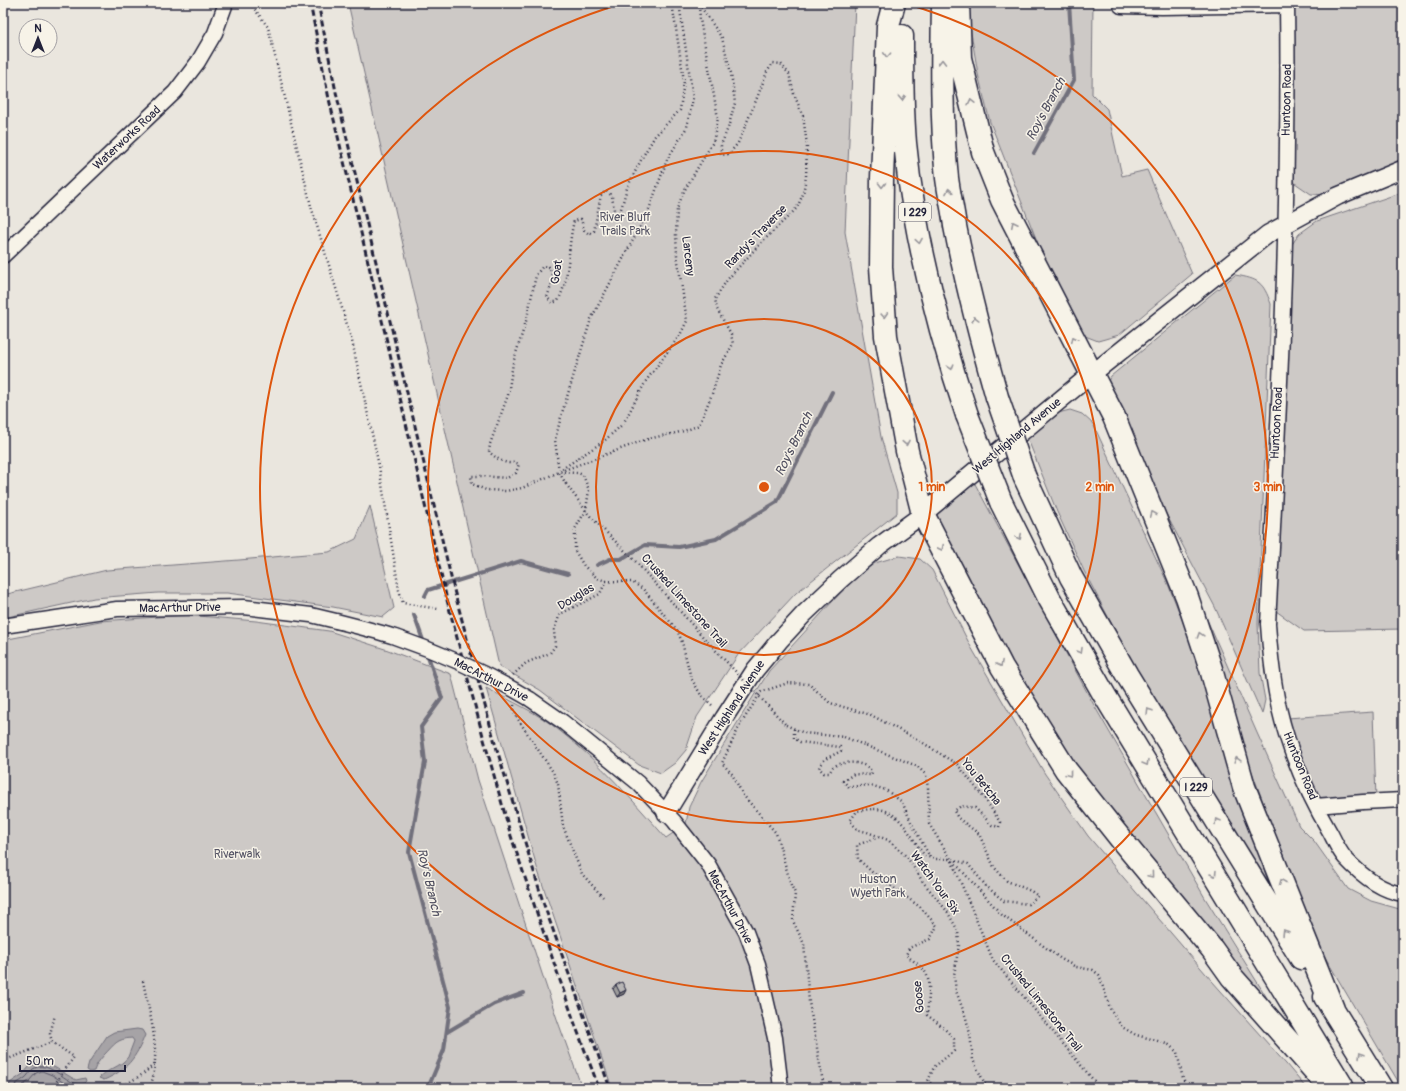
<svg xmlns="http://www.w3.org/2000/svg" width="1406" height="1091" viewBox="0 0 1406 1091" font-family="Pangolin,sans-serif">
<rect width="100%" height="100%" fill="#eae6de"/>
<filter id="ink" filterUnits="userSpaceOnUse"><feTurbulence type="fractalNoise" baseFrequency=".025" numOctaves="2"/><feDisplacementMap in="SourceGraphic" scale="8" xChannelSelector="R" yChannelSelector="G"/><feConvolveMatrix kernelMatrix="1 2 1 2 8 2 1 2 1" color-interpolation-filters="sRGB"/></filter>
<g filter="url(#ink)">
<path fill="#cdc9c6" stroke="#787680" d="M 348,3 L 855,3 L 845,232 L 881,437 L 897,493 L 897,513 L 796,593 L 738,655 L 697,717 L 686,750 L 675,763 L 661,773 L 639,765 L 540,690 L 499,666 Z
M 966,3 L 1093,3 L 1092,94 L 1107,109 L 1122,176 L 1147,170 L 1192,274 L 1119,335 L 1098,341 L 1080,334 L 1067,317 L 990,122 L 978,74 Z
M 1286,3 L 1403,3 L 1403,161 L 1329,195 L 1311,194 L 1295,183 L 1288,170 Z
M 1403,192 L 1403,629 L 1304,631 L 1276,611 L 1289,249 L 1299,234 L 1317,221 Z
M 1235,275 C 1259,279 1263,282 1271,304 L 1258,624 L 1260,673 L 1265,700 L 1262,714 L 1215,607 L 1131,447 L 1104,387 L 1111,376 Z
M 1070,410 L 1082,414 L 1093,424 L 1168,584 L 1191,642 L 1271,891 L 1137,672 L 1084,571 L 1057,512 L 1027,437 L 1058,413 Z
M 974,482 L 1095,707 L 1205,898 L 1290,1035 L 1068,778 L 934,511 Z
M 370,506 L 394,608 L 383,617 L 333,607 L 227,593 L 158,593 L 94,598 L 3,618 L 3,595 L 107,570 L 239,560 L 329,552 L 356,539 Z
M 899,556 L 920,559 L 932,570 L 971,647 L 1045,774 L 1088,836 L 1212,981 L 1286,1064 L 1306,1088 L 612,1088 L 538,871 L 486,688 C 511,701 538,713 560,731 C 600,762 633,801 666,838 L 686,824 L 689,807 L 701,782 L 769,671 L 853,579 L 875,563 Z
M 1181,577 L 1205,615 L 1257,733 L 1299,826 L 1314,841 L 1348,889 L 1371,901 L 1403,910 L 1403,1088 L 1402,1088 L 1325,957 L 1302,909 Z
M 187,615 L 256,621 L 329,631 L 388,650 L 451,674 L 478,780 L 557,1019 L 582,1088 L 3,1088 L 3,640 L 100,621 Z
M 1373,712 L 1376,799 L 1327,801 L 1313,794 L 1287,718 Z"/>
<path fill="#a6a3a6" stroke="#716f7b" d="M 137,1029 L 142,1030 L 145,1035 C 136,1058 127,1070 104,1080 L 99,1078 C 107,1069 121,1067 128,1057 C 130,1052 132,1046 134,1041 L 132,1038 C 116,1039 115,1044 104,1055 C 100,1060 96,1064 94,1071 L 90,1072 L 87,1070 L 89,1063 L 107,1036 L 114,1032 Z
M 42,1062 C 55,1066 63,1073 76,1080 L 85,1078 L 86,1081 L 79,1088 L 9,1088 L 10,1083 L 23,1074 L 30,1066 Z"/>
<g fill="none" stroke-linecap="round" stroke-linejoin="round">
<path stroke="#575666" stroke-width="1" d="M 13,1088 C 15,1083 20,1082 25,1078 C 28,1076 30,1071 33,1069 C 48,1060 63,1080 77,1084 L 77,1088
M 19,1088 L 29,1081 L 36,1073 L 42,1071 L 52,1075 L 72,1088"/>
<path stroke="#716f7b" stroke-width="4" d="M 1034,153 L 1074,80 L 1069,3
M 597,565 L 610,559 L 621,559 L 645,545 L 679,547 L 716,539 L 777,502 L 832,392
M 425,596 L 428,590 L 521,561 L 568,574
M 414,615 L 424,643
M 427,653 L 442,698 L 421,727 L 425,762 L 409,852 L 450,1007 L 444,1050 L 428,1088
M 447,1032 L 494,1004 L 524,993"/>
<g stroke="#22223b" stroke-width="17">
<path id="minor" d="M 1287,3 C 1290,210 1279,417 1268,624 C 1270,652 1273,680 1279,708 C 1289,752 1308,795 1331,834 C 1335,842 1339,851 1345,858 C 1360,874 1380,891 1403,894
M 1121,6 L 1162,7 L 1287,5
M 3,256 L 175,92 L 198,62 L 215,33 L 226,3
M 3,626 L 117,609 L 244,607 L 311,615 L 336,621
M 530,699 L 563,722 L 638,783 L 674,821 L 708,864 L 746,932 L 758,964 L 775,1038 L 781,1088
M 1316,806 L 1363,802 L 1403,800"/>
</g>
<g stroke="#22223b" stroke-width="20">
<path id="tertiary" d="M 666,813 L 724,718 L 755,670 L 779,641 L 804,614 L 841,579 L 879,546 L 923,514 L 1083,381 L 1268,234 L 1338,196 L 1403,169"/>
</g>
<g stroke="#22223b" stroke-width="25">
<path id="motorway" d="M 894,3 L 888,26 L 882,178 L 881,267 L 886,336 L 907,451 L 923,514 L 1002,667 L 1066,770 L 1124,843 L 1212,949 L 1232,977 L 1330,1088
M 943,3 C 942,62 941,120 947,178 C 949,194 953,210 955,226 C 966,284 981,340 997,397
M 958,3 L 960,58 L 983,152 L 1002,200 L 1114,417 L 1187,597 L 1211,669 L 1244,787 L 1333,1009
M 902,36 C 902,72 902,107 905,143 C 907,165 910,187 914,209 C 926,279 944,347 967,415
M 1025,478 L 1071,577 L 1127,675 L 1301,958
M 1001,502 L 1049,598 L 1105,696 L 1342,1086
M 1325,997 L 1381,1088"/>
</g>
<path stroke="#22223b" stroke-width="2.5" stroke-dasharray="1 3" stroke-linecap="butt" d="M 250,3 L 268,27 L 311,206 L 352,341 L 379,466 L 399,590 L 403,603 L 438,609
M 672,3 L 684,81 L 680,110 L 655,136 L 643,156 L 627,188 L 619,216 L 615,217 L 612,196 L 606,191 L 601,195 L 594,231 L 589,234 L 584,230 L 581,219 L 574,221 C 567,248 571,276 558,301 L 552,303 L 547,297 L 554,278 L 549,267 L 543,266 L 536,275 L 527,318 L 513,363 L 508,395 L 490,444 L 489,452 C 495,457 501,462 509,463 C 513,463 515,462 519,464 L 516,473 L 507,478 L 482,476 L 471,476 L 472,484 L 486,490 L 506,491 L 522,488 L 559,472 L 642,441 C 663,434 678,435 699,425 L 712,394 L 721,365 L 733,344 L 731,334 L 717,309 L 715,299 L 727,280 L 757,247 L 797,208 L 803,194 L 806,177 L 807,145 L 803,116 L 794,94 L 789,74 L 781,64 L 773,63 L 767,72 L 755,103 L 738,143 L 729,154 L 721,155 L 721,145 L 728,128 L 735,103 L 731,73 L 722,38 L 699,4
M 562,469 L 604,441 L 623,424 L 646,381 L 680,335 L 687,321 L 677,255 L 676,235 L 677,209 L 684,191 L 713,142 L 718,118 L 700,19 L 699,5
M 566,484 L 559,472 L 555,440 L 562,413 L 591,319 L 648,212 L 667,160 L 687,127 L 693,98 L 679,3
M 606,581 L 632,582 L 643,589 L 677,630 L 682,642 L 691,678 L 701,695 L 714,707
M 513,675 L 526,663 L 550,653 L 555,646 L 554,630 L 560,614 L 600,594 L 606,581 L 597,578 L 584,566 L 575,551 L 575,529 L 586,510 L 589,490 L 583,475 L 578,473 L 561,472
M 514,705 L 514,713 L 531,739 L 553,772 L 558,784 L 563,826 L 582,874 L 603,897
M 786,725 L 804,733 L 844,737 L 917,766 L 926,775 L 928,788 L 929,824 L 951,859 L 993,960 L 1100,1088
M 794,729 L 794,738 L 800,742 L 840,747 L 841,751 C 831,757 823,757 819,768 L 824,773 L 829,773 C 830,772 833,767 833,767 C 843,760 866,761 872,772 L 871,775 L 854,774 L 843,781 L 849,787 L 870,785 L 886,790 L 902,802 L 912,824 L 930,857
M 879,837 L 857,845 L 858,859 L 872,872 L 920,907 L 937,926 L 930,939 L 909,948 L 906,955 C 911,959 918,964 923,969 C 933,980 928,1001 927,1015 L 943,1027 L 954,1039 L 954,1051 L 934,1067 L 928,1081 L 936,1088
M 953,861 L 1002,915 L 1061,959 L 1076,967 L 1093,970 L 1099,975 L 1111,1011 L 1122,1027 L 1136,1035 L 1155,1040 L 1169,1045 L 1177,1052 L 1182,1075 L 1187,1088
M 143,981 C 150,1017 162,1052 150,1088
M 52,1042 L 50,1034 L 55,1015
M 3,1061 L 52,1042 L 74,1057 L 52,1088
M 120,1088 L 143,1074 L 155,1064
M 824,1088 L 809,1002 L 804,944 L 793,921 L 795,893 L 791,885 L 776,833 L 743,795 L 732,774 L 722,763 L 739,727 L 761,692 L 788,683 L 809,684 L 830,703 L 871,715 L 920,741 L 958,765 L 985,799 L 1000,822 L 999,827 L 992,825 L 975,808 L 961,806 L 954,811 L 958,818 L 979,834 L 994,867 L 1007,881 L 1031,891 L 1038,896 L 1028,904 L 1004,901 L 986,886 L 968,864 L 951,859 L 936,859 L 925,856 C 911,839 901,809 875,809 C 869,809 863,810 857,811 L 850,821 L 858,830 L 867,832 L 888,840 L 907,857 L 923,882 L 947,911 L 958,931 L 959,945 L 954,975 L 956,991 L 966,1018 L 970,1034 L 973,1060 L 987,1088
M 1007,1088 L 1014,1088"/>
<use href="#minor" stroke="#f7f3e8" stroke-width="14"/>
<use href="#tertiary" stroke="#f7f3e8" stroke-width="17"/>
<use href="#motorway" stroke="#f7f3e8" stroke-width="22"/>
<path stroke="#22223b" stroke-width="3" stroke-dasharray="6 3" stroke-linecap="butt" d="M 310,3 L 329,99 L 385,333 L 447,600 L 483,736 L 511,836 L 541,925 L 576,1027 L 599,1088
M 318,3 L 336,92 L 370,237 L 455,594 L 495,743 L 544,905 L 610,1088"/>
<g stroke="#22223b" stroke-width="17" stroke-linecap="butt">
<path id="minor-bridge" d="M 336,621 C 356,626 376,631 395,637 C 442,653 488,674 530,699"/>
</g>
<g stroke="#22223b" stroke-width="25" stroke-linecap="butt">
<path id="motorway-bridge" d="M 997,397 L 1025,478
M 967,415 L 1001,502"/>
</g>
<path stroke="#22223b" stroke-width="2.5" stroke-dasharray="1 3" stroke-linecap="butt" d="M 566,484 L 589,515 L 636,562 L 704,638 L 786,725"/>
<use href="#minor-bridge" stroke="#f7f3e8" stroke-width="14"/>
<use href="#motorway-bridge" stroke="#f7f3e8" stroke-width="22"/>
</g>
<path fill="#9e9d9c" stroke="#22223b" d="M 616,985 L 624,994 L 617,997 L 613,989 Z"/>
<path fill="#817f7f" stroke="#22223b" d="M 626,990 L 624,994 L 617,997 L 620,993 Z"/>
<path fill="#b8b6b5" stroke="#22223b" d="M 622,982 L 626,990 L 620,993 L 616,985 Z"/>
<defs><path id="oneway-chevron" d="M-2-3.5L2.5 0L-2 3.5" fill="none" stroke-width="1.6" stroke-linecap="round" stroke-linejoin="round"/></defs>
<g stroke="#97959a">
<use href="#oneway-chevron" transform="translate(887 55) rotate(93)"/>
<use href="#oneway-chevron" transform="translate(942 62) rotate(-89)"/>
<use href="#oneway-chevron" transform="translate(902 98) rotate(87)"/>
<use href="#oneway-chevron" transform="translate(971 102) rotate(-103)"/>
<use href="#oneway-chevron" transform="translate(882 185) rotate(90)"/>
<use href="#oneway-chevron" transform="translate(949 191) rotate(-100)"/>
<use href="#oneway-chevron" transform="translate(1014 224) rotate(-116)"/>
<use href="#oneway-chevron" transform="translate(919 241) rotate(81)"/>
<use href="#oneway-chevron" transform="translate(884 315) rotate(86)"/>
<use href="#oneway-chevron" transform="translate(975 319) rotate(-105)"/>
<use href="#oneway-chevron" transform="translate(1074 339) rotate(-116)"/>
<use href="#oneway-chevron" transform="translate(951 367) rotate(73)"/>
<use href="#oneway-chevron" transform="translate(906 443) rotate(79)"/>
<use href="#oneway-chevron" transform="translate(1153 514) rotate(-112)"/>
<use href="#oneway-chevron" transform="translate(1019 537) rotate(63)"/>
<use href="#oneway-chevron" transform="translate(941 548) rotate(63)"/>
<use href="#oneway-chevron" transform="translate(1200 635) rotate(-108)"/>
<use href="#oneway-chevron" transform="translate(1080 651) rotate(60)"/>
<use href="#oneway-chevron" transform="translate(1000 664) rotate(62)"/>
<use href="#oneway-chevron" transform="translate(1149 711) rotate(-122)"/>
<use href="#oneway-chevron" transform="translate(1237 760) rotate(-106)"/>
<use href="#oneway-chevron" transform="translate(1146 763) rotate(59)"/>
<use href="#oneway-chevron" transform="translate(1069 774) rotate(52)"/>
<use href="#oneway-chevron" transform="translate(1217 821) rotate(-122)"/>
<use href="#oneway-chevron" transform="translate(1214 874) rotate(59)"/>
<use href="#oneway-chevron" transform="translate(1151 875) rotate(50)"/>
<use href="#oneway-chevron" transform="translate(1282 882) rotate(-112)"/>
<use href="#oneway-chevron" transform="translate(1285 932) rotate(-122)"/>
<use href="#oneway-chevron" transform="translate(1361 1055) rotate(-122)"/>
</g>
</g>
<g fill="none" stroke="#de560e" stroke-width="2">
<circle cx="764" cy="487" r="168"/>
<circle cx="764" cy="487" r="336"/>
<path d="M907 4A504 504 0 1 1 621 4"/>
</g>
<g text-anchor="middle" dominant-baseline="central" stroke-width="3" stroke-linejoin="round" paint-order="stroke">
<g fill="#f7f3e8" stroke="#62616f" stroke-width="1">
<rect x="899" y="203" width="32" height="18" rx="3"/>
<rect x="1180" y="778" width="32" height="18" rx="3"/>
</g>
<g font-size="11" font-weight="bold" fill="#22223b">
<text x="915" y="212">I 229</text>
<text x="1196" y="787">I 229</text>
</g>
<g font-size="12" fill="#22223b" stroke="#f7f3e8">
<text transform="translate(1287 100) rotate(-89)">Huntoon Road</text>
<text transform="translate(127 138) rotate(-43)">Waterworks Road</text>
<text transform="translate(756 237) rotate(-46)">Randy's Traverse</text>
<text transform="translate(688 256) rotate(83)">Larceny</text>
<text transform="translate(557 272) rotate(-81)">Goat</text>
<text transform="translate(1277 423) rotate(-87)">Huntoon Road</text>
<text transform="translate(1017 436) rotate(-40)">West Highland Avenue</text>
<text transform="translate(576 597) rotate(-31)">Douglas</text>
<text transform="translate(684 601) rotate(48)">Crushed Limestone Trail</text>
<text transform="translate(180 608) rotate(-1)">MacArthur Drive</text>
<text transform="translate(491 680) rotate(27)">MacArthur Drive</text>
<text transform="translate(732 708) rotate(-57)">West Highland Avenue</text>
<text transform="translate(1300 766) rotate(68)">Huntoon Road</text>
<text transform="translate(981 782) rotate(51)">You Betcha</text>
<text transform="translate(935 883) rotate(54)">Watch Your Six</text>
<text transform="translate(730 907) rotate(62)">MacArthur Drive</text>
<text transform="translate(919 997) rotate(-95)">Goose</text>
<text transform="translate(1041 1003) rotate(51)">Crushed Limestone Trail</text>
</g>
<g font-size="12" fill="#555465" stroke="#f7f3e8">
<text x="625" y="217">River Bluff<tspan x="625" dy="14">Trails Park</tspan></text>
<text x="237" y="854">Riverwalk</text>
<text x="878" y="879">Huston<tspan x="878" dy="14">Wyeth Park</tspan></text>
</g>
<g font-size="13" font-style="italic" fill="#504f60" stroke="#f7f3e8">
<text transform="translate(1046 109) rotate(-62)">Roy's Branch</text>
<text transform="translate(794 444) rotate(-64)">Roy's Branch</text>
<text transform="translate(429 882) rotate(77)">Roy's Branch</text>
</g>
</g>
<circle cx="764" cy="487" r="6" fill="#de560e" stroke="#f7f3e8" stroke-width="2"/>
<g font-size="12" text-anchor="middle" font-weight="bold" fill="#de560e" stroke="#f7f3e8" stroke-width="3" stroke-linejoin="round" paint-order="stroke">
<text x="932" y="491">1 min</text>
<text x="1100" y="491">2 min</text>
<text x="1268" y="491">3 min</text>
</g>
<rect width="1406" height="1091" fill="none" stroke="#f7f3e8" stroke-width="16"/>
<rect x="8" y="8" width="1390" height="1075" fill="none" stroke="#22223b" stroke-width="1.5" filter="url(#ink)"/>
<g transform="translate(38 38)"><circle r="19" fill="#f7f3e8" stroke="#a29fa3"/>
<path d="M0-3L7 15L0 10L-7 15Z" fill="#22223b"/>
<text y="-6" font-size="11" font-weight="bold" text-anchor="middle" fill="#22223b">N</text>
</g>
<path d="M20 1065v6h105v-6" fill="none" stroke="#22223b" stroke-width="2"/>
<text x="26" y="1065" font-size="12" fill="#22223b" stroke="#f7f3e8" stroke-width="3" paint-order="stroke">50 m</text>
</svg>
